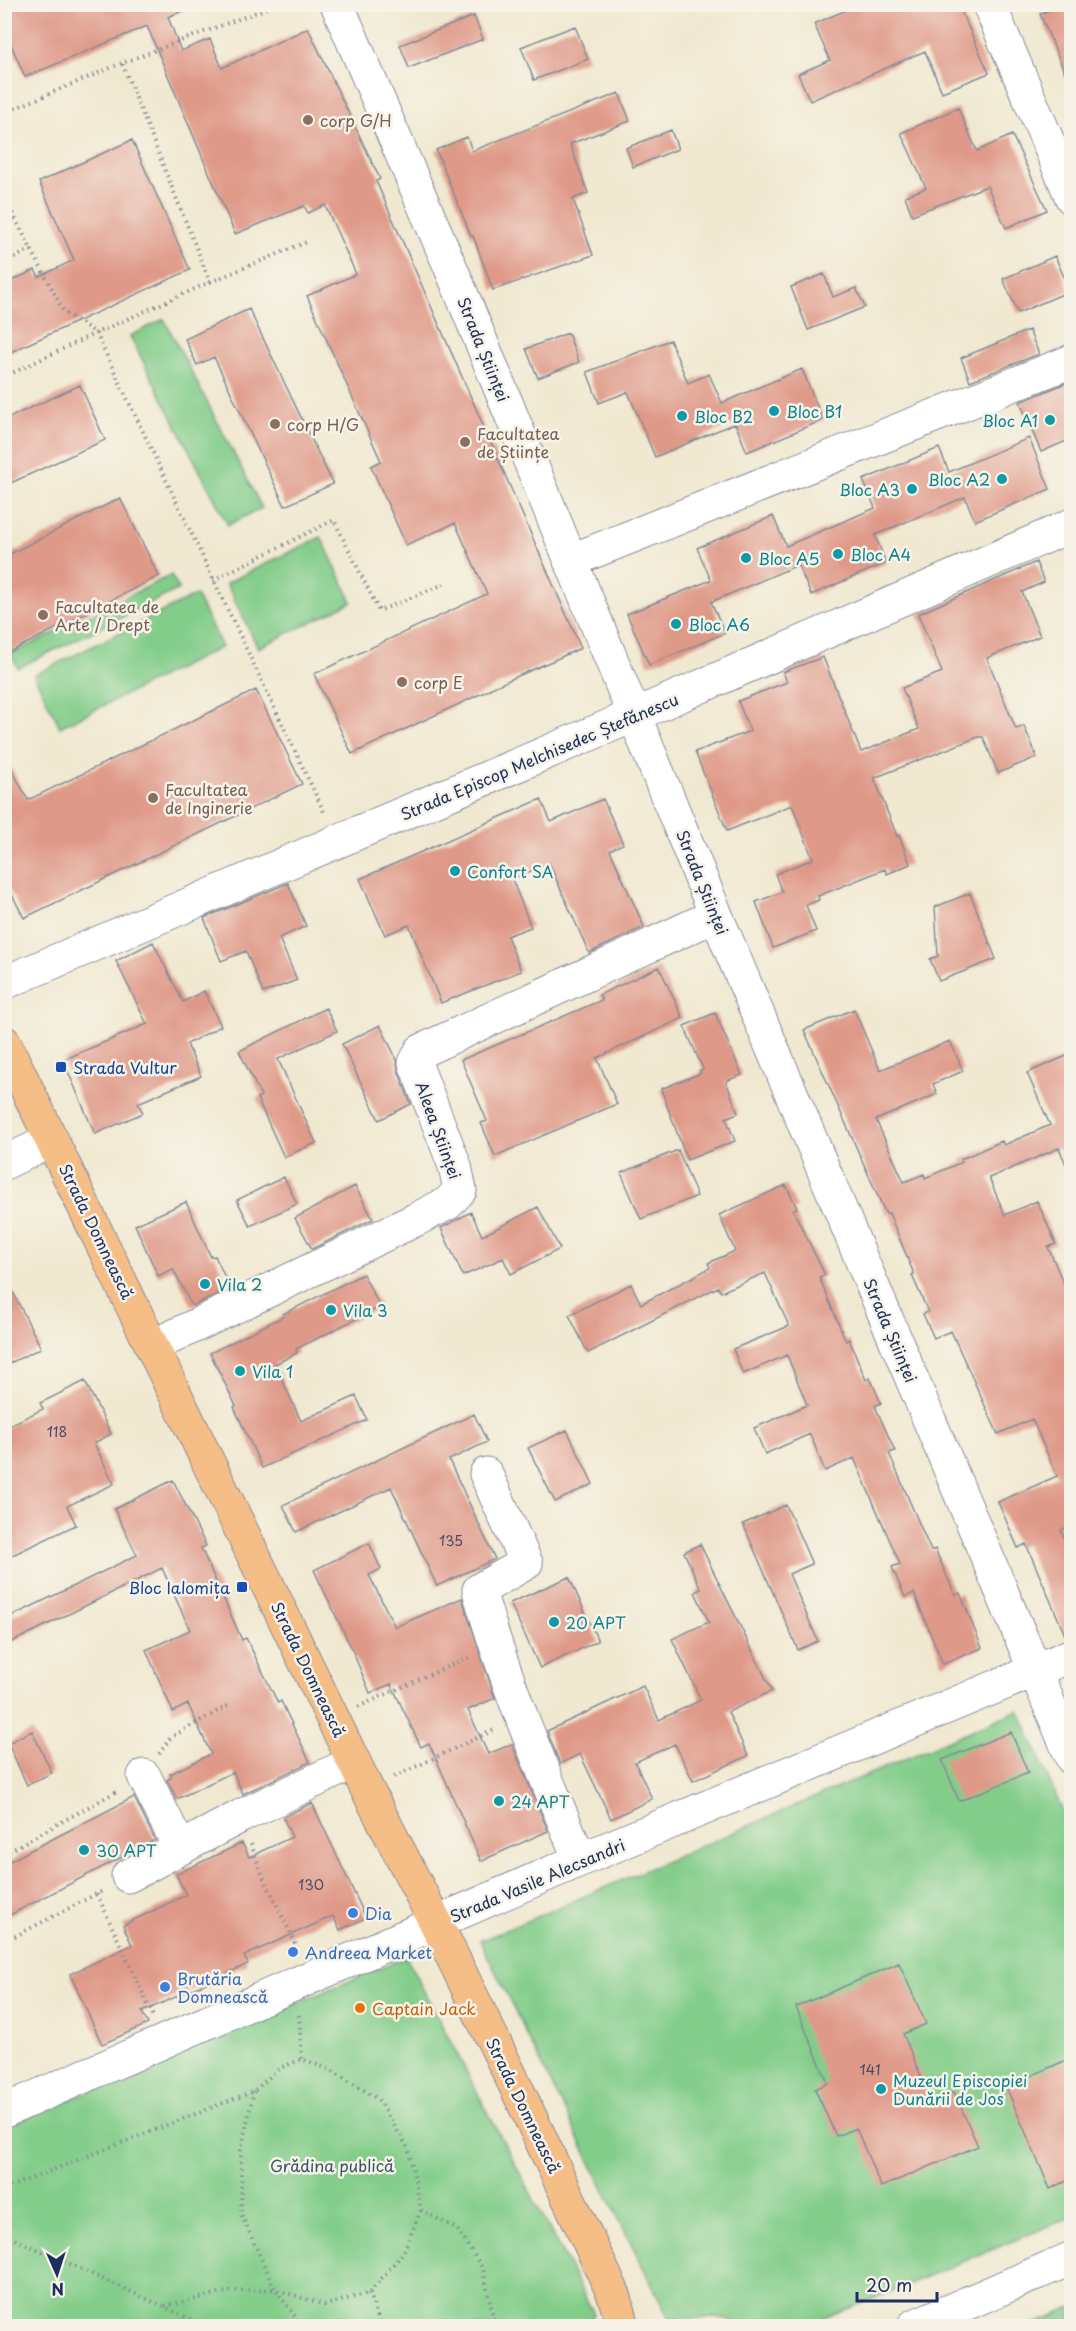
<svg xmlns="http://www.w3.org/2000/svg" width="1076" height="2331" viewBox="0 0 1076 2331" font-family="'Playpen Sans',sans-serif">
<rect width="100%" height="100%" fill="#f7f3e8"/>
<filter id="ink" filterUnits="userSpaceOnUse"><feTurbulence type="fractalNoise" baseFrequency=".0167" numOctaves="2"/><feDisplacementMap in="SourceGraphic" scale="12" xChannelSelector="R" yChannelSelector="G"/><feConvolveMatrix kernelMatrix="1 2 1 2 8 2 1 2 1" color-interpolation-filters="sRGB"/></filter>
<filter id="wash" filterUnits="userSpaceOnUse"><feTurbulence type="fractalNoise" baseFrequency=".008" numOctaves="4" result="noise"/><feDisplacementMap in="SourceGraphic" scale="24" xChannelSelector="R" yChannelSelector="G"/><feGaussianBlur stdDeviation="1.35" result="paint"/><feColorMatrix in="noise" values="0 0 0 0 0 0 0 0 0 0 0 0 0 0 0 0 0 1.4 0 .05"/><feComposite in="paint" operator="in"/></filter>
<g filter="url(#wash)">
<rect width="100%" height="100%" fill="#f0e8d0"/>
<path fill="#83cd8a" stroke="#4f7e74" stroke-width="1.5" d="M 164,319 L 262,508 L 228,525 L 130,336 Z
M 321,537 L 352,602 L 258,648 L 226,583 Z
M 171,575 L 179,589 L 18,668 L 11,654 Z
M 196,595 L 222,647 L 60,727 L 34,675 Z
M 1019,1710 L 1071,1831 L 1071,2217 L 807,2326 L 743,2326 L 721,2318 L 669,2319 L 480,1941 Z
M 406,1957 L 594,2314 L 586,2326 L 5,2326 L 5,2127 Z
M 1071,2308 L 1071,2326 L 1030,2326 Z"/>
<g id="blocks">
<path fill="#df9988" d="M 4,4 L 198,4 L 168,17 L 181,51 L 210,39 L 222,68 L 308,28 L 380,179 L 376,181 L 581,648 L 489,689 L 489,690 L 352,754 L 314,674 L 487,594 L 455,523 L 406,545 L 371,466 L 381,461 L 307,296 L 356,274 L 325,205 L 308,213 L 304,206 L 235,234 L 147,26 L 25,77 L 4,28 Z
M 860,4 L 958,4 L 989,73 L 942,92 L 925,51 L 810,101 L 798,74 L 830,60 L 814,24 Z
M 1062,4 L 1071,4 L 1071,87 L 1040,14 Z
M 474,16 L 483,39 L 409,68 L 400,45 Z
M 575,26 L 588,59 L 534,80 L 521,47 Z
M 619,93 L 630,121 L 570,144 L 588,193 L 573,199 L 593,255 L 493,290 L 473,236 L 471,236 L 436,150 L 467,137 L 472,151 Z
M 958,108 L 977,151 L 1012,135 L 1047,210 L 1006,228 L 987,186 L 912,215 L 905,196 L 926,188 L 901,133 Z
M 671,130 L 678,149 L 633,167 L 626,148 Z
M 132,140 L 190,270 L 4,355 L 4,284 L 35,270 L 39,277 L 74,260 L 39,182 Z
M 1055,256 L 1070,291 L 1018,313 L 1003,279 Z
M 824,274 L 833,297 L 856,288 L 865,307 L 808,330 L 791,287 Z
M 249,309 L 333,484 L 285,506 L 214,357 L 197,365 L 185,339 Z
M 1029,330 L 1039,354 L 970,381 L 961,358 Z
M 568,333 L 579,362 L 538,378 L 526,349 Z
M 670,340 L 688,383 L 709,374 L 722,403 L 802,369 L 823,420 L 747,452 L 735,423 L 655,457 L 628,392 L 599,403 L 587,372 Z
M 1071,381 L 1071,439 L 1041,452 L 1020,402 Z
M 80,385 L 105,440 L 4,486 L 4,420 Z
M 1029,438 L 1050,489 L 975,521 L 965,497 L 875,535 L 886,563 L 811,595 L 798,565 L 711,602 L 725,633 L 649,665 L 627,614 L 711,580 L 697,548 L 773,516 L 786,546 L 875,508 L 863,480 L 939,448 L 949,472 Z
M 120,498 L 159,576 L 4,655 L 4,557 Z
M 1036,562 L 1044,582 L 1022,592 L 1040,636 L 987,658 L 1016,729 L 1024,726 L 1037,757 L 998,773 L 983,737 L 978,737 L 874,778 L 897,836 L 899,835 L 910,864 L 887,874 L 885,869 L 818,896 L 819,900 L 806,905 L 816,931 L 773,948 L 756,902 L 782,892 L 775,874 L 813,859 L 792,805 L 727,831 L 695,752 L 750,731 L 738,701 L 787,682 L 783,672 L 823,657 L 861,752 L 919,729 L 902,688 L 942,672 L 918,614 Z
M 256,690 L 302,784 L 24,918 L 4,879 L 4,754 L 28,800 Z
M 541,799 L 551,822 L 603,799 L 623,844 L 610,850 L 644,927 L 589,953 L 549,863 L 512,879 L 531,927 L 507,936 L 521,971 L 441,1003 L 409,925 L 385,935 L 360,879 Z
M 288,883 L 306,926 L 279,938 L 297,980 L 263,993 L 246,951 L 221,961 L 204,918 Z
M 970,893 L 996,959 L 939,981 L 930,959 L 938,956 L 935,907 Z
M 153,942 L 183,1002 L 204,991 L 221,1026 L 187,1044 L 201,1076 L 138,1103 L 143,1113 L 95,1134 L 63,1060 L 147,1024 L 116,961 Z
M 659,967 L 683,1018 L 597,1058 L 617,1104 L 495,1156 L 481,1123 L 487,1121 L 461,1060 L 602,1000 L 599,995 Z
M 326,1008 L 337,1031 L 278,1059 L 316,1143 L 284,1157 L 257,1098 L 261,1096 L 239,1051 Z
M 854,1009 L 880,1070 L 950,1041 L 963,1071 L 933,1084 L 937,1094 L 876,1120 L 904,1182 L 924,1174 L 925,1178 L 962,1162 L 961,1159 L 1002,1141 L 1004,1145 L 1050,1125 L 1027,1073 L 1071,1054 L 1071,1176 L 1059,1148 L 989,1178 L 1005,1215 L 1037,1201 L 1056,1244 L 1048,1247 L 1066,1289 L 1071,1287 L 1071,1525 L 1061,1530 L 1071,1555 L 1071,1637 L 1066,1637 L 1026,1544 L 1018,1548 L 998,1502 L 1057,1476 L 1032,1419 L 998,1434 L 951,1331 L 934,1338 L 923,1314 L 928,1312 L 912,1275 L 914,1274 L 889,1213 L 886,1214 L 804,1030 Z
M 715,1013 L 742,1075 L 726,1081 L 738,1113 L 726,1118 L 735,1141 L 687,1160 L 661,1089 L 701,1073 L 700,1070 L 703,1069 L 684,1026 Z
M 380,1025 L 397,1060 L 398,1070 L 411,1104 L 379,1120 L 342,1044 Z
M 678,1150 L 697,1196 L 641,1219 L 621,1173 Z
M 284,1177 L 297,1204 L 250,1226 L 237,1200 Z
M 786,1185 L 797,1208 L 793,1210 L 825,1275 L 819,1277 L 846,1341 L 849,1339 L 866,1380 L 870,1378 L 881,1403 L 875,1406 L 895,1451 L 889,1453 L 931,1551 L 935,1549 L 955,1595 L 960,1593 L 982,1648 L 943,1664 L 914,1593 L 905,1597 L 892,1567 L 900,1564 L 854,1458 L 825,1471 L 810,1434 L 765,1454 L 754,1428 L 807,1405 L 787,1355 L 743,1374 L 733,1349 L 789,1326 L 765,1273 L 721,1292 L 718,1287 L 588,1353 L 569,1315 L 631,1284 L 641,1304 L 710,1268 L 708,1263 L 735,1251 L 719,1215 Z
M 355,1186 L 373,1219 L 312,1249 L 295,1218 Z
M 186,1202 L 211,1257 L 215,1256 L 230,1288 L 192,1306 L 173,1269 L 158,1276 L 135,1225 Z
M 538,1207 L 560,1249 L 511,1274 L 503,1258 L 463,1276 L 441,1228 L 471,1212 L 482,1236 Z
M 4,1274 L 41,1348 L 4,1366 Z
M 363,1274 L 380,1307 L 296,1349 L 297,1353 L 275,1364 L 301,1421 L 356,1396 L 367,1420 L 262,1468 L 234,1407 L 236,1406 L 210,1353 L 284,1316 L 283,1314 Z
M 85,1381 L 111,1434 L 94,1443 L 114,1484 L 67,1506 L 76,1525 L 4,1559 L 4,1428 L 43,1409 L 40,1403 Z
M 474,1414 L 487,1442 L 449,1460 L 495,1559 L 437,1586 L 391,1487 L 296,1532 L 283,1505 Z
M 567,1430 L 593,1484 L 555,1502 L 528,1448 Z
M 173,1480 L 206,1546 L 201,1548 L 242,1640 L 246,1638 L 278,1703 L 281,1701 L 310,1762 L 243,1794 L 233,1772 L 177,1799 L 167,1780 L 172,1777 L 170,1774 L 211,1754 L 188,1704 L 173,1712 L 146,1650 L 190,1630 L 162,1568 L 4,1646 L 4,1620 L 137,1555 L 114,1509 Z
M 786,1505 L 812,1564 L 789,1574 L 818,1641 L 798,1650 L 743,1524 Z
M 369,1543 L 381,1569 L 369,1575 L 395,1627 L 462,1598 L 495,1698 L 468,1710 L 488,1754 L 512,1744 L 548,1831 L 481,1861 L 429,1743 L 421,1747 L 391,1684 L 370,1693 L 351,1647 L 314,1570 Z
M 700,1544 L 772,1691 L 728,1712 L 748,1756 L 693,1781 L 675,1744 L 635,1762 L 652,1799 L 611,1819 L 580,1754 L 560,1764 L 547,1731 L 643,1686 L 659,1720 L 701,1700 L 672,1639 L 709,1622 L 695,1592 L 701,1589 L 684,1552 Z
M 569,1577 L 598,1641 L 540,1668 L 510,1603 Z
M 32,1731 L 52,1773 L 27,1785 L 8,1743 Z
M 1011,1732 L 1028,1773 L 959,1801 L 942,1760 Z
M 134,1797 L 155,1840 L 4,1918 L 4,1864 Z
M 312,1803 L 366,1918 L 340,1930 L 333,1916 L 244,1956 L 248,1964 L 142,2012 L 148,2024 L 102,2044 L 70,1974 L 132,1945 L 123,1925 L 186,1895 L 176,1874 L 242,1843 L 249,1857 L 292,1837 L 283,1817 Z
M 899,1963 L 926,2024 L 903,2034 L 932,2102 L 954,2092 L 978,2146 L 881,2187 L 856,2128 L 836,2136 L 815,2089 L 828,2083 L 796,2007 Z
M 1071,2058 L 1071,2179 L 1050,2189 L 1006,2087 Z"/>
</g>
</g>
<g filter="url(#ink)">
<use href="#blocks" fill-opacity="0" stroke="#868c97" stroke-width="1.5"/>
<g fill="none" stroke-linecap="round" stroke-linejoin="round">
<g stroke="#868c97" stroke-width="35">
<path id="minor" d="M 337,4 L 453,273 L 716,915 L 1072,1758
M 989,4 L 1072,198
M 570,561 L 1072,361
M 4,983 L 635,715 L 1072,525
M 4,1163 L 52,1140
M 153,1346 L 415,1220 L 448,1203 L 460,1190 L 455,1166 L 415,1063 L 421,1051 L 716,915
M 486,1474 L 526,1563 L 479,1590 C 505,1683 543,1771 580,1860
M 144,1776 L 180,1848
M 128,1876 L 241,1816 L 354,1762
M 4,2111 L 580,1860 L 1072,1655
M 914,2326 L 1072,2258"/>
</g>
<g stroke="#868c97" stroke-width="35">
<path id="major" d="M 4,1042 L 367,1789 L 436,1923 L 518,2091 L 614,2295 L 623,2326"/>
</g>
<path stroke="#868c97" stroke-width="4" stroke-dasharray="1.5 4.5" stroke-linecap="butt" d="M 278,4 L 122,63 L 210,282 L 96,333 L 325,814
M 4,113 L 122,63
M 4,197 L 64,312 L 96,333 L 4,377
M 4,264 L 31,249
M 210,282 L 307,242
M 213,580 L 334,520 L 379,611 L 444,584
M 358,1707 L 469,1657
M 159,1754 L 171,1737 L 231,1704
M 394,1777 L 496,1729
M 251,1844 L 260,1870 L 295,1942 L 295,1953
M 4,1854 L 119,1790
M 97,1894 L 153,2016
M 4,1942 L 104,1890
M 299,2015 L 302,2059
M 254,2091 L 241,2150 L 241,2214 L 275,2289 L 325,2305 L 369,2293 L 403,2253 L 421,2210
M 4,2189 L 254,2091 L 280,2068 L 302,2059 L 331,2070 L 378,2099 L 409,2150 L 421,2210 L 457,2229 L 483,2269 L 495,2326
M 4,2234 L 206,2326
M 369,2293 L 381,2326
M 165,2306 L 230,2291 L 275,2289 L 302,2326
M 180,2326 L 184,2316"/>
<use href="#minor" stroke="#fff" stroke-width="33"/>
<use href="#major" stroke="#f6be87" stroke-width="33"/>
</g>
</g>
<g fill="#8d6e63" stroke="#f7f3e8" stroke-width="2">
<circle cx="308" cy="120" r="6"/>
<circle cx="275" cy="424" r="6"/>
<circle cx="465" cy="442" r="6"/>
<circle cx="43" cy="615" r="6"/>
<circle cx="402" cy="682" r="6"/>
<circle cx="153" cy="798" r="6"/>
</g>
<g fill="#0f9aa8" stroke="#f7f3e8" stroke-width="2">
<circle cx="774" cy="411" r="6"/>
<circle cx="682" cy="416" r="6"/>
<circle cx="1050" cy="420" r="6"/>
<circle cx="1002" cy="479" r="6"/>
<circle cx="912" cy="489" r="6"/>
<circle cx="838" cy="554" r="6"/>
<circle cx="746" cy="558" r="6"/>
<circle cx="676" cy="624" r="6"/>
<circle cx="455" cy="871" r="6"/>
<circle cx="205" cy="1284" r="6"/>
<circle cx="331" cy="1310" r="6"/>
<circle cx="240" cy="1371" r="6"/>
<circle cx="554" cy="1622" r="6"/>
<circle cx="499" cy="1801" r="6"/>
<circle cx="84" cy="1850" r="6"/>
<circle cx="881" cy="2089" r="6"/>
</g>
<g fill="#1a4fb4" stroke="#f7f3e8" stroke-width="2">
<rect x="55" y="1061" width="12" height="12" rx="3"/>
<rect x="236" y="1581" width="12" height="12" rx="3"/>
</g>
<g fill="#3f7fe0" stroke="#f7f3e8" stroke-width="2">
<circle cx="353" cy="1913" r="6"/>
<circle cx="293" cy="1952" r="6"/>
<circle cx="165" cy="1987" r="6"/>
</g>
<circle fill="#e8710a" stroke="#f7f3e8" stroke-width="2" cx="360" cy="2008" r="6"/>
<g text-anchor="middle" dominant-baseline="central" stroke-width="5" stroke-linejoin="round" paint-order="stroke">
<g font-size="14" fill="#4c4a68">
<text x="57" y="1431">118</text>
<text x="451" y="1540">135</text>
<text x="311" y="1884">130</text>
<text x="870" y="2069">141</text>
</g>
<g font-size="16" fill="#785e54" stroke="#f7f3e8" text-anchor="start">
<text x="320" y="120">corp G/H</text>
<text x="287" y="424">corp H/G</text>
<text x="477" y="433">Facultatea<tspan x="477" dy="18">de Științe</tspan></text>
<text x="55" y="606">Facultatea de<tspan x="55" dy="18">Arte / Drept</tspan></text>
<text x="414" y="682">corp E</text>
<text x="165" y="789">Facultatea<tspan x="165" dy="18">de Inginerie</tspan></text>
</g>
<g font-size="16" fill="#1b2f5e" stroke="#f7f3e8">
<text transform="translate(484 349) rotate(68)">Strada Științei</text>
<text transform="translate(539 756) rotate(-23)">Strada Episcop Melchisedec Ștefănescu</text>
<text transform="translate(703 882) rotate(68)">Strada Științei</text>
<text transform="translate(439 1130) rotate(70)">Aleea Științei</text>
<text transform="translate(97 1231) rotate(64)">Strada Domnească</text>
<text transform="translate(891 1330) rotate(67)">Strada Științei</text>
<text transform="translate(309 1669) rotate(64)">Strada Domnească</text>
<text transform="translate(537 1880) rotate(-23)">Strada Vasile Alecsandri</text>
<text transform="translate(524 2105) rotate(64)">Strada Domnească</text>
</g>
<g font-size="16" fill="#0d838f" stroke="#f7f3e8" text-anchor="start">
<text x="786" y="411">Bloc B1</text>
<text x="694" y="416">Bloc B2</text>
<text x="1038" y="420" text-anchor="end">Bloc A1</text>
<text x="990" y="479" text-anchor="end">Bloc A2</text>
<text x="900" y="489" text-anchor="end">Bloc A3</text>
<text x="850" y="554">Bloc A4</text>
<text x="758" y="558">Bloc A5</text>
<text x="688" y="624">Bloc A6</text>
<text x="467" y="871">Confort SA</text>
<text x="217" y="1284">Vila 2</text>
<text x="343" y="1310">Vila 3</text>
<text x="252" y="1371">Vila 1</text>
<text x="566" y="1622">20 APT</text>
<text x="511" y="1801">24 APT</text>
<text x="96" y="1850">30 APT</text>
<text x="893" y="2080">Muzeul Episcopiei<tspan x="893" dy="18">Dunării de Jos</tspan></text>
</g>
<g font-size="16" fill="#164399" stroke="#f7f3e8" text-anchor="start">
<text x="73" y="1067">Strada Vultur</text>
<text x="230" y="1587" text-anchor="end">Bloc Ialomița</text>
</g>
<g font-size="16" fill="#366cbe" stroke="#f7f3e8" text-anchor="start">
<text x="365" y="1913">Dia</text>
<text x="305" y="1952">Andreea Market</text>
<text x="177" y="1978">Brutăria<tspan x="177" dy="18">Domnească</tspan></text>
</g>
<g font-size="16" fill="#c56008" stroke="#f7f3e8" text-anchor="start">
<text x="372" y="2008">Captain Jack</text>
</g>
<g font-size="16" fill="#355669" stroke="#f7f3e8">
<text x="332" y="2165">Grădina publică</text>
</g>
</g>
<rect width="1076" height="2331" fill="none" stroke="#f7f3e8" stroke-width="24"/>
<g transform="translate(57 2274) rotate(177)" stroke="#f7f3e8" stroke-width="4.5" paint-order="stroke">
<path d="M0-4.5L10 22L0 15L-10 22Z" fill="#1b2f5e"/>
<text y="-9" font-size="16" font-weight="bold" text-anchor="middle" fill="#1b2f5e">N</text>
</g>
<path d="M857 2292v9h80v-9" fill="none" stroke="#1b2f5e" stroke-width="3"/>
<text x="866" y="2292" font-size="18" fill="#1b2f5e" stroke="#f7f3e8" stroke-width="4.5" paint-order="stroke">20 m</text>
</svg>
